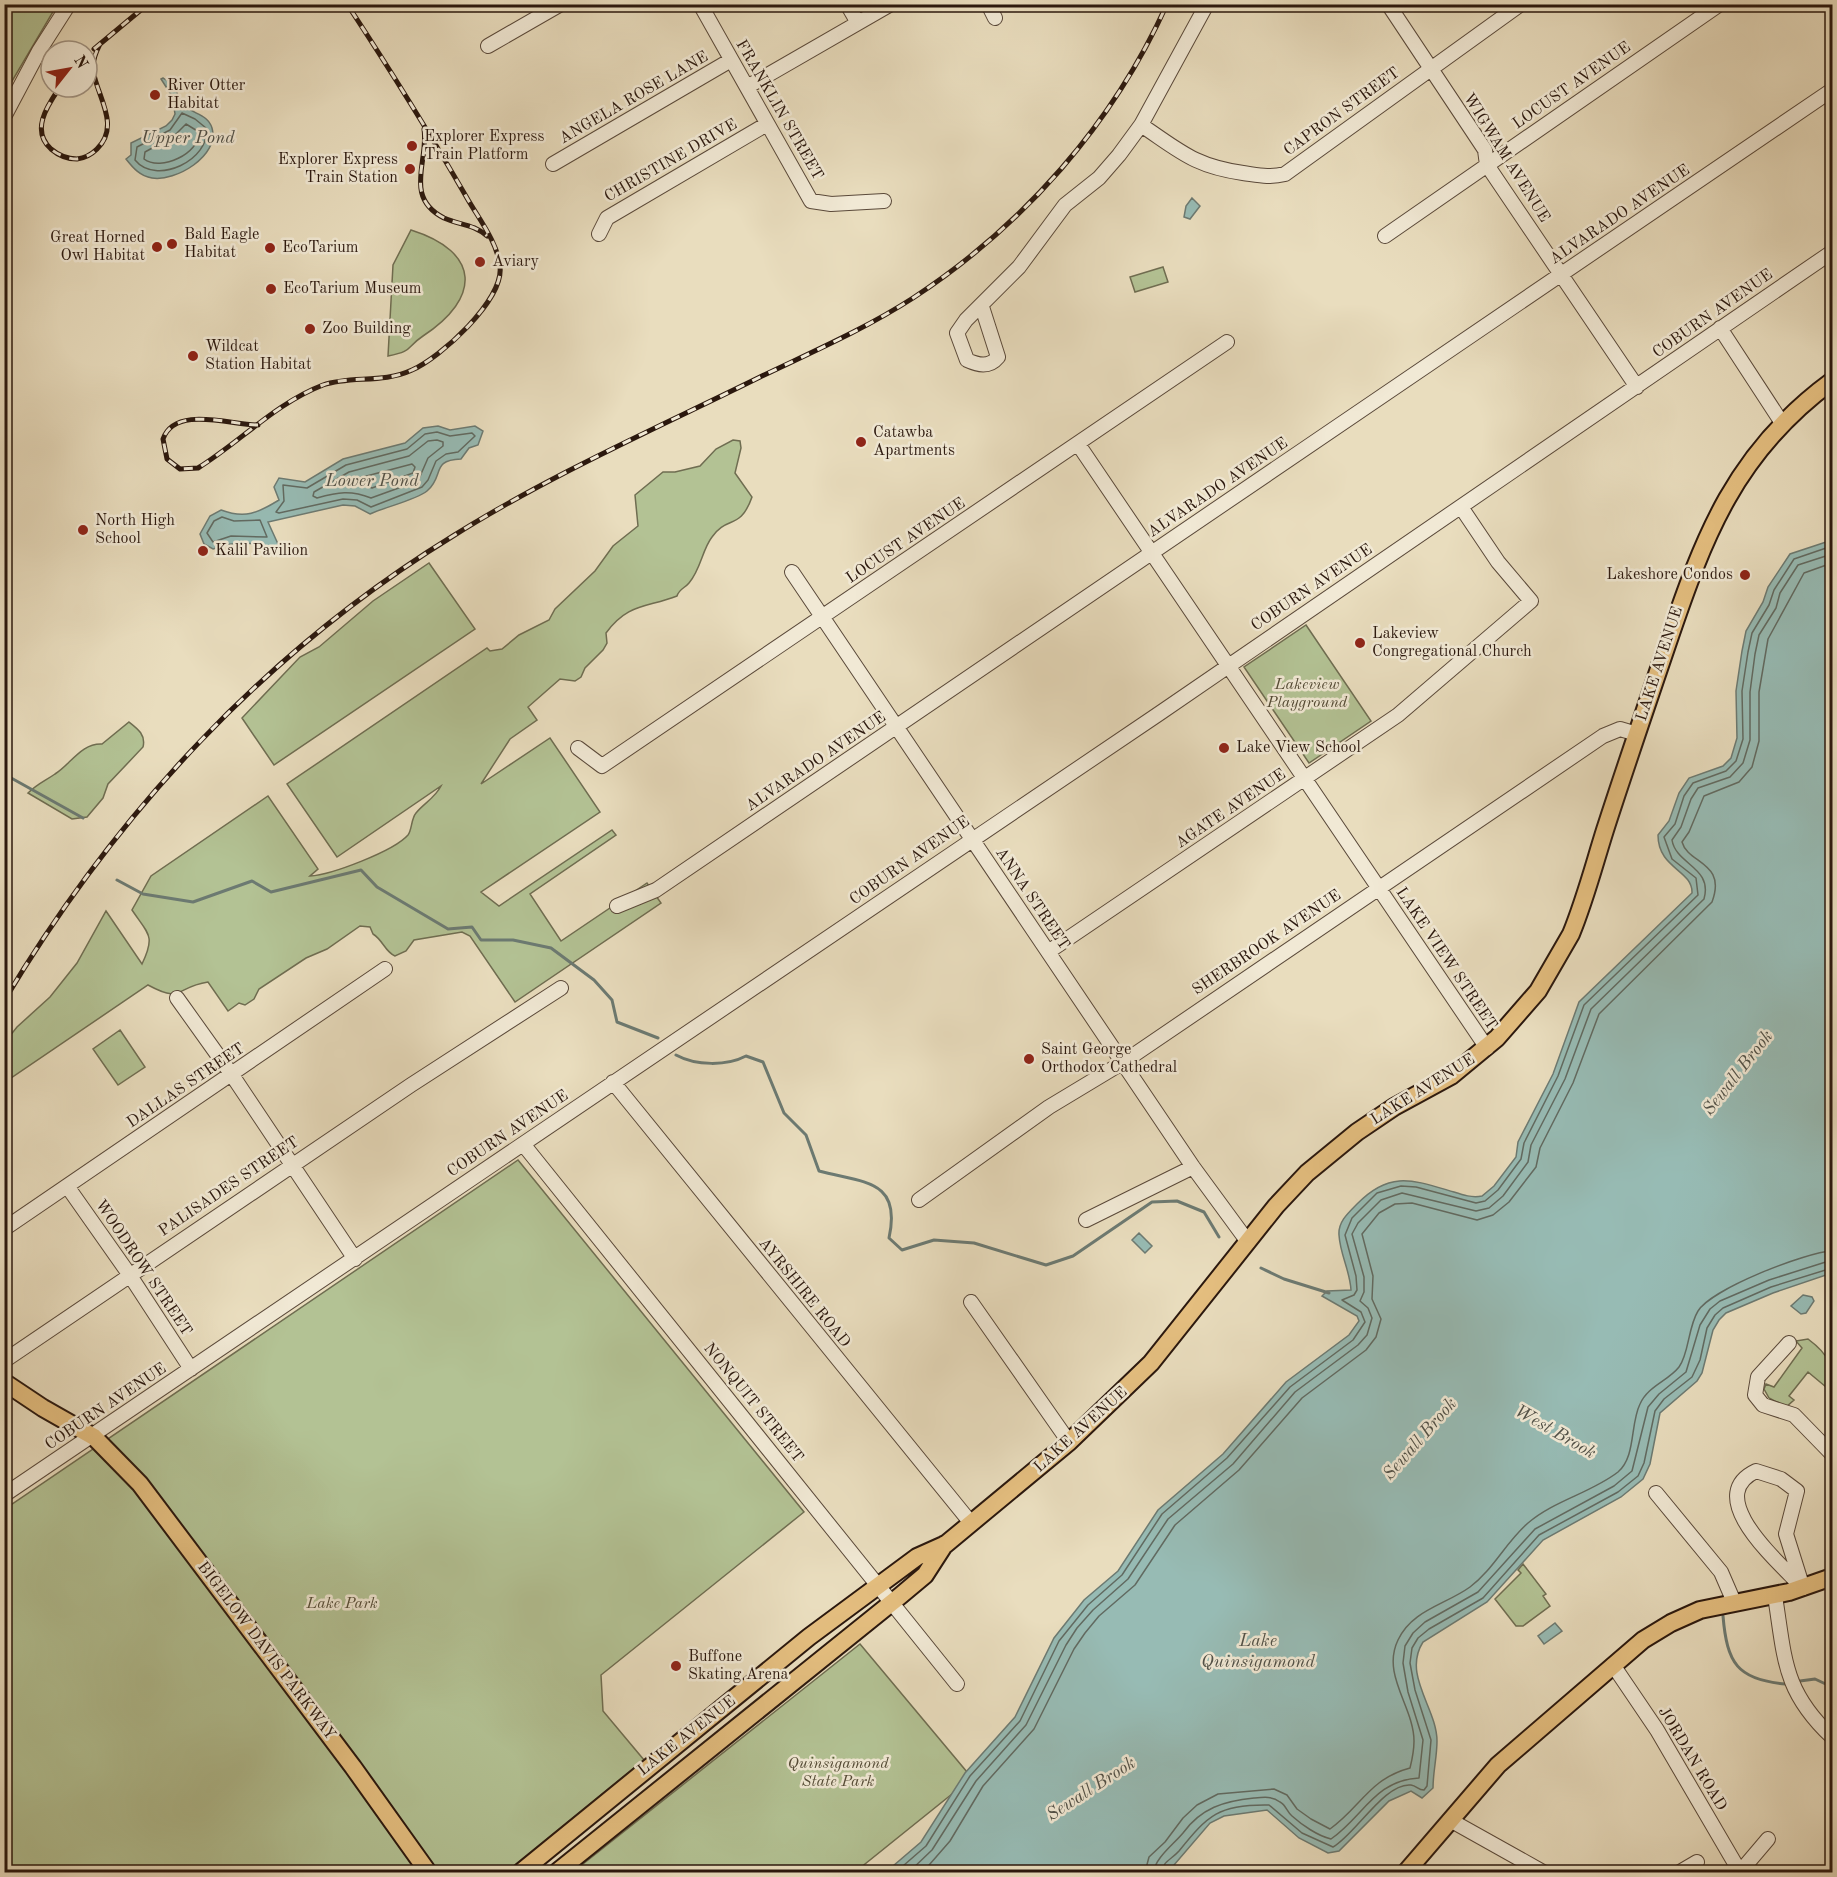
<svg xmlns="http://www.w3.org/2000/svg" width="1837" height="1877" viewBox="0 0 1837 1877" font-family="'Old Standard TT',serif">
<rect width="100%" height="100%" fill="#e9ddbe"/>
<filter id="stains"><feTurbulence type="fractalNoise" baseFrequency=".00333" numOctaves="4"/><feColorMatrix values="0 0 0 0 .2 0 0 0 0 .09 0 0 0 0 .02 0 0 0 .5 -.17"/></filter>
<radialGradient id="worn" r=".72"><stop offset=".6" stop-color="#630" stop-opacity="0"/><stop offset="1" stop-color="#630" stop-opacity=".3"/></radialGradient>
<path fill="#b3c294" stroke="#6f6d51" stroke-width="1.5" d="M 5,4 L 57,5 L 5,93 L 4,5 Z
M 411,230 C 481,252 481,298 423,336 C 405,348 414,351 388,356 L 393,265 Z
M 1163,267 L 1168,282 L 1135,292 L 1130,277 Z
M 733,440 L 740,441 L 741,448 L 735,473 L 752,497 C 740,531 727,515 712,537 C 702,550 701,569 689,583 C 685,588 679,589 677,596 C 646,608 628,603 606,633 L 607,643 L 603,650 L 585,668 L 581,677 L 575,681 L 560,679 L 528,707 L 537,720 L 510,739 L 481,784 L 550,738 L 600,812 L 481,892 L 499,906 L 612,830 L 616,835 L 530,894 L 561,941 L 647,883 L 661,903 L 515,1002 L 470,936 L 462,932 L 414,940 L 406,951 L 395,956 C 385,952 383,940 373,934 L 370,927 L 360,926 L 327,949 L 306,958 L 259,989 L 254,999 L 245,1005 L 239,1003 L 228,1011 L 208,982 C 175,987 183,1004 148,985 L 5,1082 L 5,1042 L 17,1027 L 50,997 L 77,963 L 106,911 L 142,964 C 156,935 148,934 132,910 L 151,876 L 268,796 L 318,869 L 310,876 C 331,875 394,851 408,835 C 412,830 411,819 416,813 C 424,803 435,798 441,786 L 337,857 L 287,784 L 487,648 L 490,651 L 502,649 L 519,635 L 549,620 L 555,609 L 595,571 L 613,546 L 638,526 L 635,495 L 663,472 L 675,472 L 700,466 L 716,449 Z
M 429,563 L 475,629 L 274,765 L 242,718 L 300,657 L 319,647 L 373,601 Z
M 1306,625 L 1371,721 L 1309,763 L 1244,667 Z
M 129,722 C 138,729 146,735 143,747 L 108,784 L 103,798 L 87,817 L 72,819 L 28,793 C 37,784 45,781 55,774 C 71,764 81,743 102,744 Z
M 120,1030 L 145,1067 L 118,1085 L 93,1049 Z
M 518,1160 L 804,1512 L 601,1675 L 603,1711 L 644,1760 L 506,1872 L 5,1872 L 5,1509 Z
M 1808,1339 C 1831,1356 1832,1365 1832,1392 L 1808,1372 L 1789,1396 L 1794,1400 L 1786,1407 L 1769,1398 L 1764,1389 L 1766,1384 L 1774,1387 L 1802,1348 L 1796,1341 Z
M 1523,1564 L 1546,1594 L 1543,1596 L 1550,1606 L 1523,1626 L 1516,1626 L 1495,1599 L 1521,1573 L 1518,1570 Z
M 860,1644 L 972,1778 L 855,1872 L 573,1872 Z"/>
<path fill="#97bbb4" stroke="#6c7a72" stroke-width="1.5" d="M 163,78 C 165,80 167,80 169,81 C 177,86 177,99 184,105 C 192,114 208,114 212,128 C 220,156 175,182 152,178 C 140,176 133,168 126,159 L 131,155 L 131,143 L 166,126 L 172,120 L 175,114 L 172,96 L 161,79 Z
M 1192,198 L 1200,206 L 1190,219 L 1184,217 L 1186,206 Z
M 438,426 L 450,430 L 475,426 L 483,431 L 478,445 L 469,448 L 461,459 C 430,460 445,476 427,491 C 416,500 385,507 370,514 L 355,506 L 343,505 L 268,522 L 278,544 L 275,552 C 254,541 236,540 213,549 L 204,544 L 200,534 L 210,516 L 221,510 C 245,519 258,513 279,500 L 274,487 L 279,478 L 305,482 L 343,459 L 405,443 L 423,428 Z
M 1832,540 L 1832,1273 L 1773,1293 L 1726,1313 L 1719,1320 L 1713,1330 L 1702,1373 L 1697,1381 L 1660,1413 L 1650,1464 L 1643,1479 L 1621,1497 L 1543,1540 L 1487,1602 L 1423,1642 C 1402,1675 1437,1708 1437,1741 C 1437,1757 1433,1772 1433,1788 L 1422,1798 L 1411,1791 L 1389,1801 L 1339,1851 L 1328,1853 L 1299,1838 L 1267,1810 L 1224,1816 L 1210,1823 L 1168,1872 L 886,1872 L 921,1842 L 965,1773 L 1015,1717 L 1054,1638 L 1084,1600 L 1118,1571 L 1158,1510 L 1223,1454 L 1286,1382 L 1349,1335 L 1359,1321 L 1357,1316 L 1322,1296 L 1327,1291 L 1351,1290 C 1350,1271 1340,1254 1339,1235 C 1338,1222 1348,1213 1357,1204 C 1390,1170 1413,1180 1454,1192 C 1463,1195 1472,1198 1482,1196 L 1494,1186 L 1516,1157 L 1518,1142 L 1553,1074 L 1579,1002 L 1692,893 C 1693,870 1658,869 1658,835 L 1669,821 L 1679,793 L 1689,778 L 1723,766 L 1731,758 L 1737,738 L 1736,691 L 1742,651 L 1746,631 L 1763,602 L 1768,587 L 1790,554 Z
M 1139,1233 L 1152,1246 L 1145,1253 L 1132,1240 Z
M 1803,1295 L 1812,1297 L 1814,1301 L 1806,1313 L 1801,1314 L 1791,1306 Z
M 1555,1623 L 1562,1631 L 1544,1644 L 1538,1636 Z"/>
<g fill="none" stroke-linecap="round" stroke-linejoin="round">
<path stroke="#616a61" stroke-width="1.5" d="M 182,113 L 195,119 L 206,128 C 211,160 156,186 135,160 L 137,147 L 170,130 Z
M 186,124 L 199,132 C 200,153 161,172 144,159 L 145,152 L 174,136 Z
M 437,432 L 450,436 L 472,433 L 475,436 L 458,452 L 446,454 L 436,461 L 428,480 L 422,487 L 371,507 L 357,500 L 343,499 L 279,513 L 276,512 L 284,501 L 283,485 L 307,488 L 346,465 L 407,449 L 425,434 Z
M 437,440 L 443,442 L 443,446 L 428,458 L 418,481 L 371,498 C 351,490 338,492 317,498 L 313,496 L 314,492 L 349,472 L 409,456 L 428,441 Z
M 412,464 L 415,467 L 413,473 L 372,488 L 357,482 L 359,478 Z
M 222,517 L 234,521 L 260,520 L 267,537 L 231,536 L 213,542 L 207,533 L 214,521 Z
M 896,1872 L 926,1846 L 970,1776 L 1020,1721 L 1059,1641 L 1088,1605 L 1122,1575 L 1162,1514 L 1227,1458 L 1290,1387 L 1353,1340 L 1365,1322 L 1361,1312 L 1342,1300 L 1354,1295 L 1357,1290 L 1356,1276 L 1345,1235 L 1352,1218 L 1377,1193 L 1401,1186 L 1416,1187 L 1476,1203 L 1485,1201 L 1498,1190 L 1521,1159 L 1524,1143 L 1558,1076 L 1584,1005 L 1698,895 L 1696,878 L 1672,859 L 1664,837 L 1675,824 L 1684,796 L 1693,783 L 1726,771 L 1736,761 L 1743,739 L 1742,691 L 1748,652 L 1752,633 L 1769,605 L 1774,590 L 1794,559 L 1832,546
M 909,1872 L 932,1850 L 976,1781 L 1026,1725 L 1066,1645 L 1077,1628 L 1093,1610 L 1128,1579 L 1168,1519 L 1233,1464 L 1295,1392 L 1358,1345 L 1367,1335 L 1372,1318 L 1368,1308 L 1360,1301 L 1364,1292 L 1364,1277 L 1352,1234 L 1358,1223 L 1381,1200 L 1402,1193 L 1476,1211 L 1489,1208 L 1503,1196 L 1528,1162 L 1531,1145 L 1565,1079 L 1591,1009 L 1704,899 C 1713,867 1676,865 1672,840 L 1681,827 L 1691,799 L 1698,788 L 1730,777 L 1743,763 L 1750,740 L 1750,692 L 1755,654 L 1759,635 L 1776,608 L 1780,593 L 1798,565 L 1832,554
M 923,1872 L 950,1841 L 983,1786 L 1034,1729 L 1074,1649 L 1085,1633 L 1099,1616 L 1135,1585 L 1175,1525 L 1239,1470 L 1302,1398 L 1366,1350 L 1376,1337 L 1381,1319 L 1372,1299 L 1373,1276 L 1362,1234 L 1379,1213 L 1395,1204 L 1412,1203 L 1477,1220 L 1493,1215 L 1509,1202 L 1536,1167 L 1540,1148 L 1573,1083 L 1599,1014 L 1712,902 C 1727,862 1688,864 1682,842 L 1689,832 L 1704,796 L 1739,782 L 1752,767 L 1759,741 L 1759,692 L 1768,639 L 1804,573 L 1832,563
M 1145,1872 L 1149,1857 L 1165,1842 L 1183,1818 L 1197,1805 L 1218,1794 L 1274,1789 L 1287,1795 L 1297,1809 L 1311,1819 L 1330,1829 C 1361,1807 1369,1779 1410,1768 C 1412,1760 1414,1749 1414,1741 C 1414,1707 1381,1675 1398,1640 C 1412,1610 1445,1605 1470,1587 C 1493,1570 1506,1542 1528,1523 C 1555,1500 1591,1493 1618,1472 C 1636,1457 1630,1424 1640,1404 C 1648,1386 1668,1381 1679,1367 C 1689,1354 1688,1327 1698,1311 C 1711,1289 1806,1252 1832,1251
M 1154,1872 C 1154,1859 1174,1844 1183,1833 C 1201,1808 1224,1801 1254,1798 C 1264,1797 1272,1796 1280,1802 C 1286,1805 1287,1812 1292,1816 C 1302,1825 1318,1836 1331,1839 C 1363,1817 1375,1780 1419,1778 L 1423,1740 L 1408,1692 L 1403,1663 L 1405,1646 L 1413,1633 L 1425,1622 L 1478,1592 L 1535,1529 L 1614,1486 L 1632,1471 L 1648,1407 L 1659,1394 L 1686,1372 L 1700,1325 L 1710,1309 L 1720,1301 L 1769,1280 L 1832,1260
M 1162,1872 C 1162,1862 1172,1859 1179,1851 C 1208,1815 1219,1804 1269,1805 L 1302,1833 L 1333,1847 C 1355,1835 1385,1782 1411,1785 C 1417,1786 1418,1790 1424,1790 L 1427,1786 L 1431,1740 L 1415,1690 L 1410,1663 L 1412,1648 L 1418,1638 L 1429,1629 L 1483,1598 L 1539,1535 L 1618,1492 L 1638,1476 L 1644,1463 L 1655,1411 L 1664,1399 L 1692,1377 L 1700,1360 L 1707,1328 L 1715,1315 L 1723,1308 L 1771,1287 L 1832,1268"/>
<path stroke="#6c7a72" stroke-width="3" d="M 4,774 L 83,818
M 117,880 L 143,894 L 193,902 L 252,881 L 271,892 L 361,870 L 377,887 L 448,929 L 472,927 L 481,940 L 513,940 L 551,948 L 594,980 L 612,1000 L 617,1022 L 658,1038
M 676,1055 C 696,1066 727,1066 746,1056 L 763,1062 L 784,1113 L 806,1135 L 819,1171 C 863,1183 902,1179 889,1238 L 902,1250 L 934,1240 L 974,1243 L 1046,1265 L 1073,1256 L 1152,1202 L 1177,1201 L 1204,1212 L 1219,1237
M 1261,1268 L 1284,1279 L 1329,1293
M 1723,1616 C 1727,1663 1737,1680 1786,1684
M 1800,1681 L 1815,1679 L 1832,1687"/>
<g stroke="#5a493a" stroke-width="16">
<path id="minor" d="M 700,4 L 811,201 L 831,204 L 884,201
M 847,4 L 858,23
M 988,4 L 995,18
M 1388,4 L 1485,150 L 1487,165 L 1637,387
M 488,46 L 561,4
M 747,87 L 891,4
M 4,117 L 39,51 L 69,4
M 1141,125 C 1180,151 1194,166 1243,173 C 1258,175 1269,178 1285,174 L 1521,4
M 553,164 L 731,60
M 599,234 L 607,218 L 767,124
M 1385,236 L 1720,4
M 982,307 L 998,357 C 989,368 978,365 967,360 L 957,333 L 966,320 L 1019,267 L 1065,205 L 1099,178 L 1119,155 L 1141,125 L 1207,4
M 1720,328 L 1782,423
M 1078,444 L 1487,1048
M 792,572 L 1193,1167 L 1248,1242
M 578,748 L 602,766 L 1227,342
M 617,906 L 656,890 L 1832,90
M 1048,952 L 1398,715 L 1531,601 L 1498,562 L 1461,507
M 177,998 L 232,1075 L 355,1259
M 613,1082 L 971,1523
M 523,1144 L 957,1684
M 67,1186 L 129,1274 L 191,1369
M 919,1200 L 1049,1107 L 1122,1063 L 1603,736 L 1620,729 L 1637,734
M 1086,1220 L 1193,1167
M 4,1229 L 385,969
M 971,1302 L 1069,1442
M 1789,1343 L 1758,1377 L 1755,1395 L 1763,1405 L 1794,1415 L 1832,1454
M 4,1361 L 411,1085 L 561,988
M 1756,1471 L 1781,1479 L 1797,1491 L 1786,1534 L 1803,1588 C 1781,1564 1701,1497 1756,1471 Z
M 1656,1493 L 1721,1572 L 1734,1602
M 4,1495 L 1160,713 L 1832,252
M 1775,1596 C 1785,1659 1783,1691 1832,1737
M 1613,1665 L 1657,1730 L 1740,1872
M 1450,1820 L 1543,1872
M 1680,1872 L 1697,1862
M 1740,1872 L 1768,1839"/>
</g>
<g stroke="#2b180e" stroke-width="20">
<path id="major" d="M 4,1382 L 43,1408 L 94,1437 L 140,1484 L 353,1767 L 428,1872
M 521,1872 L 809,1637 L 917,1557 L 946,1544 L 1069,1442 L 1151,1363 L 1276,1206 L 1307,1173 L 1357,1132 L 1394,1107 L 1451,1076 L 1497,1038 L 1538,991 L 1571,934 C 1585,900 1594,865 1605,830 C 1625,768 1646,707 1667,645 C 1704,536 1735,452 1832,381
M 557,1872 L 900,1596 L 925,1575 L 945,1544
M 1406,1872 L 1498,1765 L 1643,1640 L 1671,1623 L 1700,1610 L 1789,1592 L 1832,1577"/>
</g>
<use href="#minor" stroke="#f1e9d5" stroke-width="14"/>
<use href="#major" stroke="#e4be7f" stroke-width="16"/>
<g stroke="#2b180e" stroke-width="5">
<path id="rail" d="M 94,49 L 148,4
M 60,87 C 48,105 30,130 51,149 C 58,155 68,159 77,159 C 85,158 92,154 97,149 C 121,125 97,97 93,70 C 92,61 96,52 100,44
M 424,129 C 429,161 403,197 444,218 C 459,225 474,224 487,236
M 258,425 C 231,425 175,405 163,439 L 167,459 L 180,469 L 198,468 C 240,442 276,403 323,385 C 351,375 382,384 412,370 C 440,358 504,300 500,267 C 498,243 479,219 467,198 C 429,132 389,68 347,4
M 4,1001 C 116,813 266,651 453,536 C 550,475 657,428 760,377 C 812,352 865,329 913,298 C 1023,226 1113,124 1167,4"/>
</g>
<use href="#rail" stroke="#f1e9d5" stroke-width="3" stroke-dasharray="9" stroke-linecap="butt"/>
</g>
<g fill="#8f2418" stroke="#f1e9d5" stroke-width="2">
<circle cx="155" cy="95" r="6"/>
<circle cx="412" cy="146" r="6"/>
<circle cx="410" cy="169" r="6"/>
<circle cx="172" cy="244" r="6"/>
<circle cx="157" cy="247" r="6"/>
<circle cx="270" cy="248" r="6"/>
<circle cx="480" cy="262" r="6"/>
<circle cx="271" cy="289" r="6"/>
<circle cx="310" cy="329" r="6"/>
<circle cx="193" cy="356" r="6"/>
<circle cx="861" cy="442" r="6"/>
<circle cx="83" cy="530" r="6"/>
<circle cx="203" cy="551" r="6"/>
<circle cx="1745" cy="575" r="6"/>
<circle cx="1360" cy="643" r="6"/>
<circle cx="1224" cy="748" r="6"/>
<circle cx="1029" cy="1059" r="6"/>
<circle cx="676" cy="1666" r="6"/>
</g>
<g text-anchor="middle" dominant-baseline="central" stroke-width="5" stroke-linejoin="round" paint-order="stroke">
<g font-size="16" fill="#2b180e" stroke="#f1e9d5" text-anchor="start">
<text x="167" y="86">River Otter<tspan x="167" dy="18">Habitat</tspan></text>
<text x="424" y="137">Explorer Express<tspan x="424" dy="18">Train Platform</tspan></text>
<text x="398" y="160" text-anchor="end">Explorer Express<tspan x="398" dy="18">Train Station</tspan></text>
<text x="184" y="235">Bald Eagle<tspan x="184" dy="18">Habitat</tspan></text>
<text x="145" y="238" text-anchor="end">Great Horned<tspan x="145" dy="18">Owl Habitat</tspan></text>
<text x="282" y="248">EcoTarium</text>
<text x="492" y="262">Aviary</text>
<text x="283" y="289">EcoTarium Museum</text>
<text x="322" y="329">Zoo Building</text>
<text x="205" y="347">Wildcat<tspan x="205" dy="18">Station Habitat</tspan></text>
<text x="873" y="433">Catawba<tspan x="873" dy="18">Apartments</tspan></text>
<text x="95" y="521">North High<tspan x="95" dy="18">School</tspan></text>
<text x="215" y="551">Kalil Pavilion</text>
<text x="1733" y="575" text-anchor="end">Lakeshore Condos</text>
<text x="1372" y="634">Lakeview<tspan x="1372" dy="18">Congregational Church</tspan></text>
<text x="1236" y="748">Lake View School</text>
<text x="1041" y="1050">Saint George<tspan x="1041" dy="18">Orthodox Cathedral</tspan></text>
<text x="688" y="1657">Buffone<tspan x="688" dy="18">Skating Arena</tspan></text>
</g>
<g font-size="16" fill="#2b180e" stroke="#f1e9d5">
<text transform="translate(1572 86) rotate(-35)">LOCUST AVENUE</text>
<text transform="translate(634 98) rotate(-30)">ANGELA ROSE LANE</text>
<text transform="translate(779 110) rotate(60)">FRANKLIN STREET</text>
<text transform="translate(1342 112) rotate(-36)">CAPRON STREET</text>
<text transform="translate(1506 158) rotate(58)">WIGWAM AVENUE</text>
<text transform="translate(671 161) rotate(-30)">CHRISTINE DRIVE</text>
<text transform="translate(1620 215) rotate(-34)">ALVARADO AVENUE</text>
<text transform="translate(1713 314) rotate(-35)">COBURN AVENUE</text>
<text transform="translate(1218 488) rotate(-34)">ALVARADO AVENUE</text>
<text transform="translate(906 541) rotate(-34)">LOCUST AVENUE</text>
<text transform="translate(1312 588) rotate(-34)">COBURN AVENUE</text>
<text transform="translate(1660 664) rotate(-72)">LAKE AVENUE</text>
<text transform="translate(816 762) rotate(-34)">ALVARADO AVENUE</text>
<text transform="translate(1231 809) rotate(-34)">AGATE AVENUE</text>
<text transform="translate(910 861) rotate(-35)">COBURN AVENUE</text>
<text transform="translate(1032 899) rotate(56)">ANNA STREET</text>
<text transform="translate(1267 943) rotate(-34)">SHERBROOK AVENUE</text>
<text transform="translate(1446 959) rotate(56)">LAKE VIEW STREET</text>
<text transform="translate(186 1086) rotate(-34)">DALLAS STREET</text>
<text transform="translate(1423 1090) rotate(-32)">LAKE AVENUE</text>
<text transform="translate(508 1134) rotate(-34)">COBURN AVENUE</text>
<text transform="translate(229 1187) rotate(-34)">PALISADES STREET</text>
<text transform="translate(143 1268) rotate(56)">WOODROW STREET</text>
<text transform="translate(804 1293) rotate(51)">AYRSHIRE ROAD</text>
<text transform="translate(753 1403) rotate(51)">NONQUIT STREET</text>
<text transform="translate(106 1407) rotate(-34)">COBURN AVENUE</text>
<text transform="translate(1081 1430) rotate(-42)">LAKE AVENUE</text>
<text transform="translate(266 1651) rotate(53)">BIGELOW DAVIS PARKWAY</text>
<text transform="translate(687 1736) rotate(-38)">LAKE AVENUE</text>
<text transform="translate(1692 1759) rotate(59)">JORDAN ROAD</text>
</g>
<g font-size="16" font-style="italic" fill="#544b36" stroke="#f1e9d5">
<text x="1307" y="685">Lakeview<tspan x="1307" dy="18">Playground</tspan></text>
<text x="342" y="1604">Lake Park</text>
<text x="838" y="1764">Quinsigamond<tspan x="838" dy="18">State Park</tspan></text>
</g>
<g font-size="18" font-style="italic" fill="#515148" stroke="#f1e9d5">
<text x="188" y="138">Upper Pond</text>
<text x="372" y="481">Lower Pond</text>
<text transform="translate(1738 1073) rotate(-52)">Sewall Brook</text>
<text transform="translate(1555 1432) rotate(30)">West Brook</text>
<text transform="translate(1420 1439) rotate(-49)">Sewall Brook</text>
<text x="1258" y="1641">Lake<tspan x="1258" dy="21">Quinsigamond</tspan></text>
<text transform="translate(1091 1789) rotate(-33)">Sewall Brook</text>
</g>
</g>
<rect width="1837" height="1877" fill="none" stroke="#e9ddbe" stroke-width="24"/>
<rect x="6" y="6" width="1825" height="1865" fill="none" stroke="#2b180e" stroke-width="3"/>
<rect x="12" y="12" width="1813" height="1853" fill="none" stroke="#2b180e" stroke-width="1.5"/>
<g transform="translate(69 69) rotate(59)"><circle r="28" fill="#f1e9d5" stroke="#a29585" stroke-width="1.5"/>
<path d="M0-4.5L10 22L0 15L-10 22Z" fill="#8f2418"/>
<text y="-9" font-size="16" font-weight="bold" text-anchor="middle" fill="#2b180e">N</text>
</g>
<rect width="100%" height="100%" filter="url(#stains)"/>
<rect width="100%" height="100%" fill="url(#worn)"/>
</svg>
